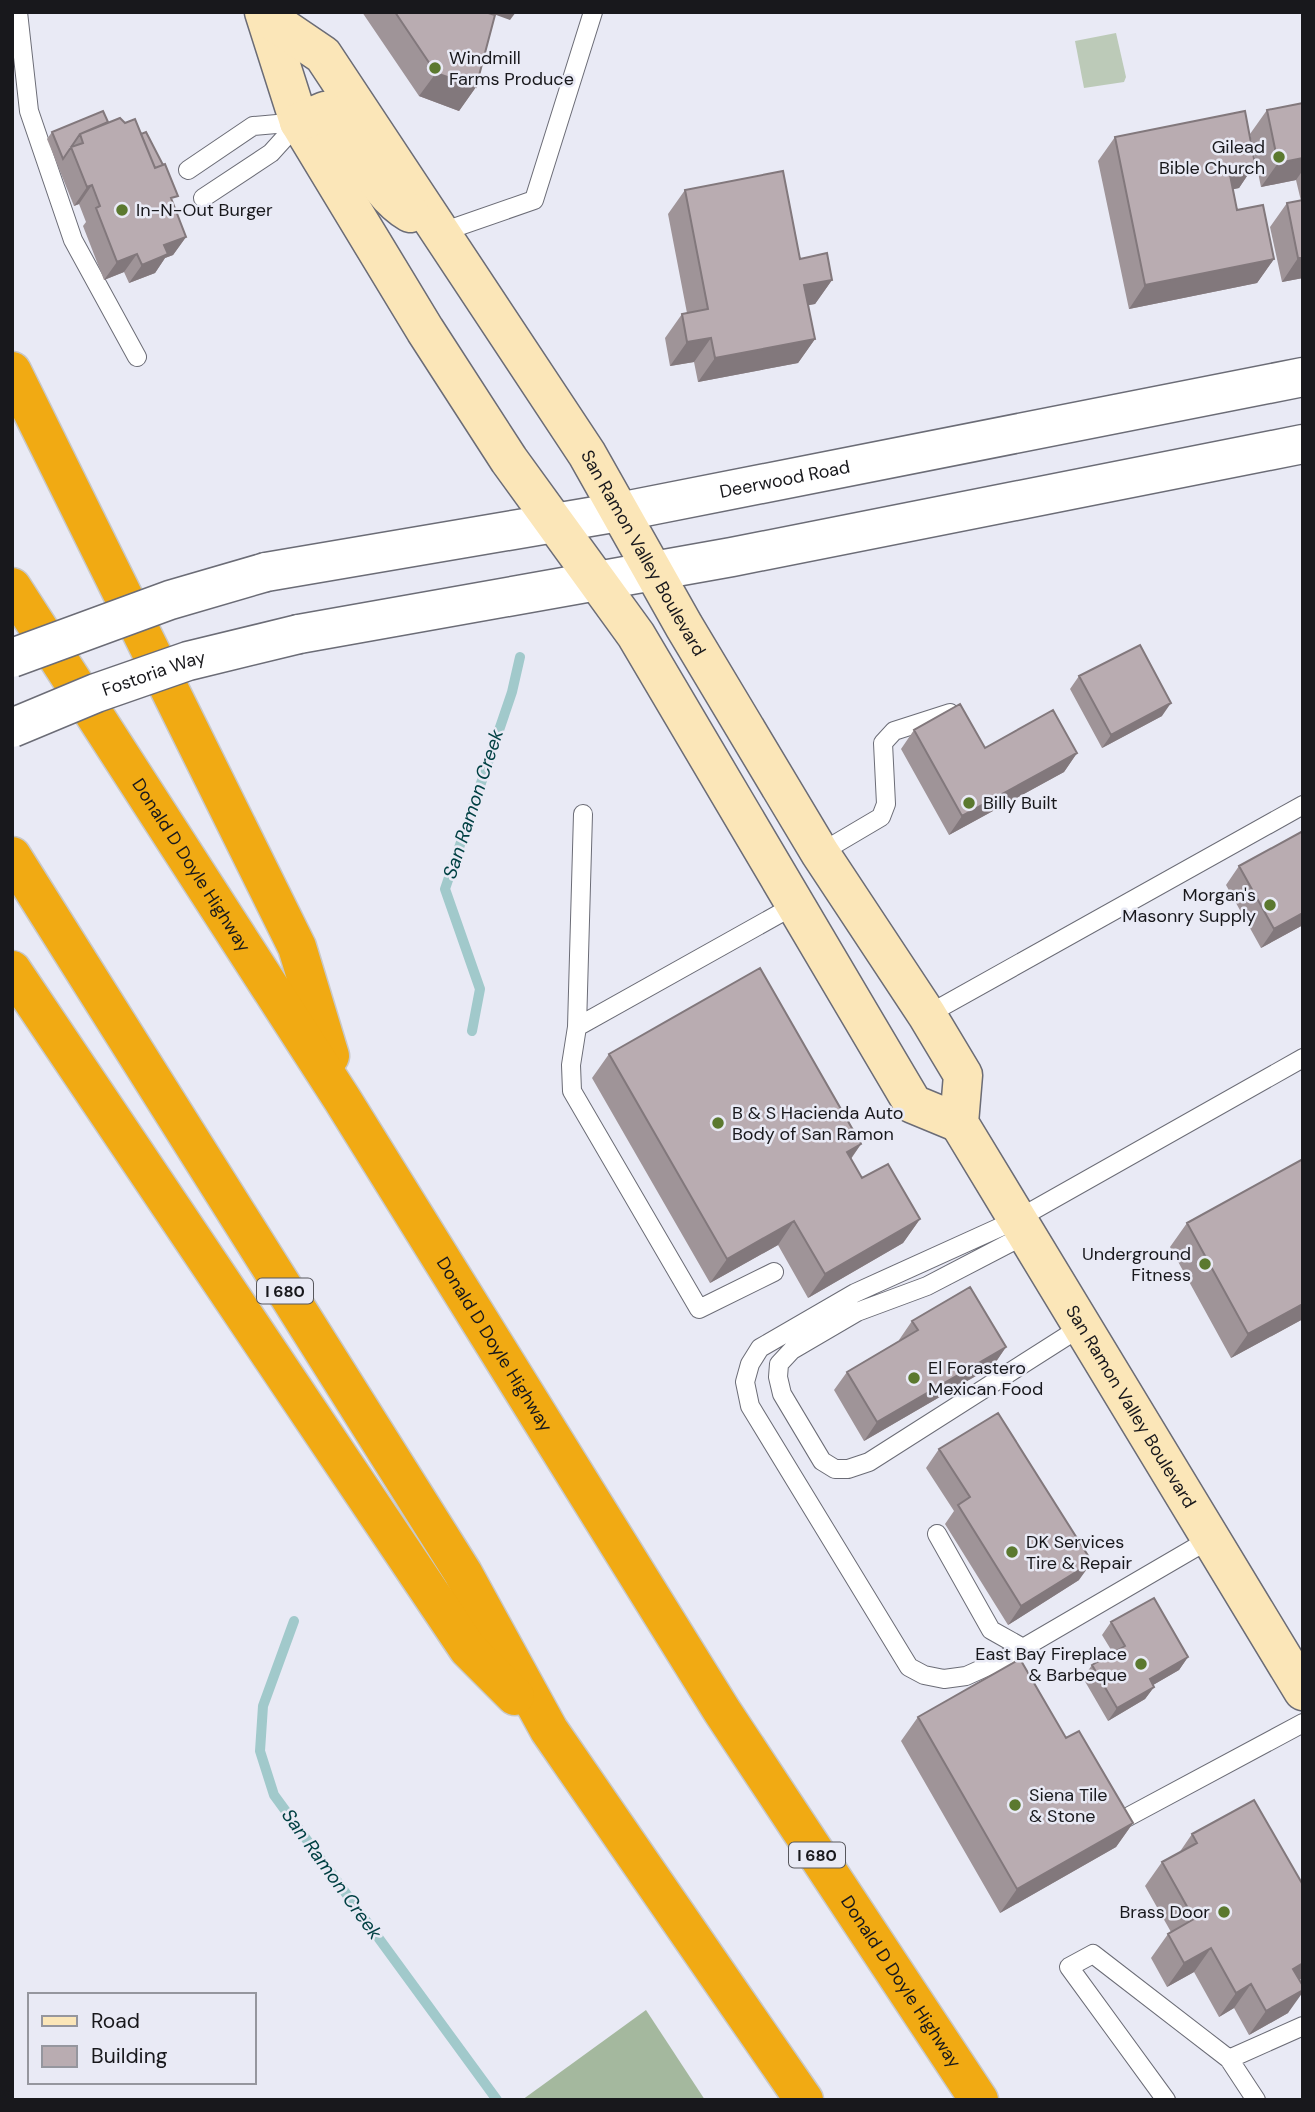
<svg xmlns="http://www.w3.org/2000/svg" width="1315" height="2112" viewBox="0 0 1315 2112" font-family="'DM Sans',sans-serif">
<rect width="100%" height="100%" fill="#e9eaf5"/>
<path fill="#bccab8" d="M 1116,33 L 1126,77 L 1124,82 L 1084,88 L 1075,41 Z"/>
<path fill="#a4b89e" d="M 646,2010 L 705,2100 L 522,2100 Z"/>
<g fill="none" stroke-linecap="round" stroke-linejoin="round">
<path stroke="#a1c9cb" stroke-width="10" d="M 472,1031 L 480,989 L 445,889 L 512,692 L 520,657
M 294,1621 L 263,1706 L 260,1751 L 274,1795 L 497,2100"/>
<g stroke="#6b6c76" stroke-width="20">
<path id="service" d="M 18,12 L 29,111 L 73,240 L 137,357
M 188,170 L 253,126 L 299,122
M 203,198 L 271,153 L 299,122
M 442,232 L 534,200 L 593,12
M 820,853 L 881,817 L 886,804 L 883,743 L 894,731 L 950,713
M 927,1015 L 1303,805
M 577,1027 L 583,814
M 1025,1235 L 927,1286 L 857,1312 L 792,1350 L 779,1364 L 778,1377 L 782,1394 L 822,1461 L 835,1469 L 848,1469 L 869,1462 L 1081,1327
M 774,1272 L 699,1309 L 572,1091 L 571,1065 L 577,1027 L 795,905
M 937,1534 L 991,1630 L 1023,1648
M 1210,1539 L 1006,1658 L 966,1676 L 944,1679 L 924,1675 L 909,1667 L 750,1406 L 745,1382 L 750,1364 L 760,1348 L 855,1293 L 1016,1220 L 1303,1058
M 1124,1819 L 1303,1723
M 1229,2059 L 1256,2100
M 1166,2100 L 1069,1967 L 1093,1954 L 1229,2059 L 1303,2026"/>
</g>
<g stroke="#6b6c76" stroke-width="41">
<g id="tertiary">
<path id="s1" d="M 266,572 L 619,512 L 1303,377"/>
<path d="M 299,634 L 732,557 L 1303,444"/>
</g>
</g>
<g stroke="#6b6c76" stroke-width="41">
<g id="secondary">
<path d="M 264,12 L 299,122 L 425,330 L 509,460 L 636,635 L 913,1104 L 959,1123"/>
<path id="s2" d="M 267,17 L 323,55 L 587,454 L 684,626 L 820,853 L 927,1015 L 963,1075 L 959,1123 L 1303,1691"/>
<path d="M 299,122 L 325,111 C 360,139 370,189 410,213"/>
</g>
</g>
<g stroke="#c8c8c9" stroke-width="41">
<g id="motorway">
<path d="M 12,371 L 297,947 L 330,1056"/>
<path id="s3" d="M 12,587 L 342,1099 L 722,1711 L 979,2100"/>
<path d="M 12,856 L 463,1573 L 549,1730 L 804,2100"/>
<path d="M 12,970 L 468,1649 L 515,1696"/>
</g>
</g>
<use href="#service" stroke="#fff" stroke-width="18"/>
<use href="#tertiary" stroke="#fff" stroke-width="38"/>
<use href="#secondary" stroke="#fbe6b8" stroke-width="38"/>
<use href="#motorway" stroke="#f1aa13" stroke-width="38"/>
<g stroke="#6b6c76" stroke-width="41" stroke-linecap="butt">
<g id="tertiary-bridge">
<path d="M 12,658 L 170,600 L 266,572"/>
<path id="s4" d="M 12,728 L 96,693 L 188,661 L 299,634"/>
</g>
</g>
<use href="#tertiary-bridge" stroke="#fff" stroke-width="38"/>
</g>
<path fill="#9f9498" d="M 362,12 L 485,12 L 476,87 L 459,111 L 419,96 Z
M 1303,103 L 1303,278 L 1282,282 L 1270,227 L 1287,203 L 1301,201 L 1296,180 L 1261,187 L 1250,134 L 1267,110 Z
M 108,122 L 125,123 L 141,134 L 173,203 L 186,237 L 173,255 L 165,258 L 155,273 L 129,283 L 124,272 L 104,280 L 83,226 L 86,222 L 79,204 L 74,206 L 47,139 L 52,132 Z
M 1115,137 L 1255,164 L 1239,188 L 1233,189 L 1237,210 L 1274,259 L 1257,283 L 1129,309 L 1098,161 Z
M 685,190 L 800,259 L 832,280 L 815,304 L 808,305 L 815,339 L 798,363 L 698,382 L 694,362 L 670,366 L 665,338 L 682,314 L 687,313 L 668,214 Z
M 1079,676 L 1162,716 L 1102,748 L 1070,689 Z
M 914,730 L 985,748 L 1077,753 L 1064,772 L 949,835 L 901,749 Z
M 1303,831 L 1303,925 L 1261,948 L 1226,885 L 1239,866 Z
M 609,1054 L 861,1144 L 851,1159 L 862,1178 L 920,1219 L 903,1243 L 808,1298 L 778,1245 L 710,1283 L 592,1078 Z
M 1187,1223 L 1303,1319 L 1231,1358 L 1170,1247 Z
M 912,1321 L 1006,1347 L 993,1366 L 864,1441 L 834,1390 L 847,1372 L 900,1341 L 899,1340 Z
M 939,1449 L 1079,1580 L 1008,1625 L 945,1524 L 954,1511 L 926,1468 Z
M 1111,1622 L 1188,1657 L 1179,1670 L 1153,1685 L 1154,1687 L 1145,1699 L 1108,1721 L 1083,1678 L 1092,1665 L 1113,1653 L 1102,1635 Z
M 918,1717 L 1066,1738 L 1133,1823 L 1116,1847 L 1000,1913 L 901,1741 Z
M 1192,1834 L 1299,1980 L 1288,2013 L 1249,2035 L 1234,2008 L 1219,2017 L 1194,1972 L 1167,1987 L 1151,1958 L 1168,1934 L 1171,1932 L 1145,1886 L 1162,1862 L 1179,1853 Z"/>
<path fill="#82787c" d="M 488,12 L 516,12 L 510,20 Z
M 436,73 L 476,87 L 459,111 L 419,96 Z
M 1303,158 L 1303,170 L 1296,180 L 1261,187 L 1278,163 Z
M 1255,164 L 1239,188 L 1212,194 L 1229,170 Z
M 92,185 L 79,204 L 74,206 L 87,187 Z
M 186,237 L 173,255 L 165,258 L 155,273 L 129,283 L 142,265 L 164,245 Z
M 137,254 L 124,272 L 104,280 L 117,262 Z
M 1298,258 L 1303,258 L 1303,278 L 1282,282 Z
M 1274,259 L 1257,283 L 1129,309 L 1145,285 Z
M 832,280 L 815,304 L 787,309 L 804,285 Z
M 711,338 L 694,362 L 670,366 L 687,342 Z
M 815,339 L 798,363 L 698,382 L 715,358 Z
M 1171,703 L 1162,716 L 1102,748 L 1111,735 Z
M 1077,753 L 1064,772 L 949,835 L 962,816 Z
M 1303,913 L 1303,925 L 1261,948 L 1274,929 Z
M 861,1144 L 844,1168 L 847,1152 Z
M 920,1219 L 903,1243 L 808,1298 L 825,1274 Z
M 794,1221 L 778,1245 L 710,1283 L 727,1259 Z
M 1303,1304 L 1303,1319 L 1231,1358 L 1248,1334 Z
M 1006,1347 L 993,1366 L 864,1441 L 877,1422 Z
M 1092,1562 L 1079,1580 L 1008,1625 L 1021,1606 Z
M 1188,1657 L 1179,1670 L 1141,1692 L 1150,1679 Z
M 1154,1687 L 1145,1699 L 1108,1721 L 1117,1708 Z
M 1133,1823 L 1116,1847 L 1000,1913 L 1017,1889 Z
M 1211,1948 L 1194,1972 L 1167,1987 L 1184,1963 Z
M 1303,1963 L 1303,1978 L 1276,1993 L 1293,1969 Z
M 1251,1984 L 1234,2008 L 1219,2017 L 1236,1993 Z
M 1303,1990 L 1303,1992 L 1288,2013 L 1249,2035 L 1266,2011 Z"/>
<path fill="#b9acb1" stroke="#82787c" stroke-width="2" d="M 395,12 L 485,12 L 495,15 L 476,87 L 436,73 Z
M 1303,103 L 1303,158 L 1278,163 L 1267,110 Z
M 103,111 L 108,122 L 80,134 L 63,159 L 52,132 Z
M 1245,111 L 1255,164 L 1229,170 L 1237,210 L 1263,205 L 1274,259 L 1145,285 L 1115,137 Z
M 120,118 L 125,123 L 135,119 L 155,168 L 165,164 L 178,196 L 171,198 L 186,237 L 164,245 L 168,254 L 142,265 L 137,254 L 117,262 L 96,208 L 100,206 L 92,185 L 87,187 L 71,147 L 83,143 L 80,134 Z
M 146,132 L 163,165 L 155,168 L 141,134 Z
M 783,171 L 800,259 L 827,253 L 832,280 L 804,285 L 815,339 L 715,358 L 711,338 L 687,342 L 682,314 L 708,309 L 685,190 Z
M 1303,200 L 1303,258 L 1298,258 L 1287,203 Z
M 1140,645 L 1171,703 L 1111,735 L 1079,676 Z
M 960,704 L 985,748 L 1053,710 L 1077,753 L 962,816 L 914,730 Z
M 1303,831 L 1303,913 L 1274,929 L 1239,866 Z
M 760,968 L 861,1144 L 847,1152 L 862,1178 L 888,1164 L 920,1219 L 825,1274 L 794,1221 L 727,1259 L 609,1054 Z
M 1303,1159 L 1303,1304 L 1248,1334 L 1187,1223 Z
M 970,1287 L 1006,1347 L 877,1422 L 847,1372 L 918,1330 L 912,1321 Z
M 998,1413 L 1092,1562 L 1021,1606 L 958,1505 L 970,1497 L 939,1449 Z
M 1154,1598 L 1188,1657 L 1150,1679 L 1154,1687 L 1117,1708 L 1092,1665 L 1125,1646 L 1111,1622 Z
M 1020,1659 L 1066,1738 L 1079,1731 L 1133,1823 L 1017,1889 L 918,1717 Z
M 1254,1800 L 1303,1885 L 1303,1963 L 1293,1969 L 1303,1986 L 1303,1990 L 1266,2011 L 1251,1984 L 1236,1993 L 1211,1948 L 1184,1963 L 1168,1934 L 1194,1919 L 1162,1862 L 1197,1843 L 1192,1834 Z"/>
<g fill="#5b792f" stroke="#e9eaf5" stroke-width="2.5">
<circle cx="435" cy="68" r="7"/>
<circle cx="1279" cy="157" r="7"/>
<circle cx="122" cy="210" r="7"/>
<circle cx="969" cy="803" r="7"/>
<circle cx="1270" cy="905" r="7"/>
<circle cx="718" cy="1123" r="7"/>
<circle cx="1205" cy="1264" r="7"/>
<circle cx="914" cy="1378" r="7"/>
<circle cx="1012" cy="1552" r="7"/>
<circle cx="1141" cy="1664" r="7"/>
<circle cx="1015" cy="1805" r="7"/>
<circle cx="1224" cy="1912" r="7"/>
</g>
<g text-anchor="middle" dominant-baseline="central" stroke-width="5" stroke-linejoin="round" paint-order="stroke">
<g fill="#e9eaf5" stroke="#57575d" stroke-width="2">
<rect x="257" y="1278.5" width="56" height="25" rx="5"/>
<rect x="789" y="1842.5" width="56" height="25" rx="5"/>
</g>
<g font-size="16" font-weight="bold" fill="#18181c">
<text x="285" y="1291">I 680</text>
<text x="817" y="1855">I 680</text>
</g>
<g font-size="18" fill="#18181c" stroke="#e9eaf5" text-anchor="start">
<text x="449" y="58">Windmill<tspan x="449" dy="21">Farms Produce</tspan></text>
<text x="1265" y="147" text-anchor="end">Gilead<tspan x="1265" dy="21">Bible Church</tspan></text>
<text x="136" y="210">In-N-Out Burger</text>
<text x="983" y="803">Billy Built</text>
<text x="1256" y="895" text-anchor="end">Morgan's<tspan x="1256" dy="21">Masonry Supply</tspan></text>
<text x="732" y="1113">B &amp; S Hacienda Auto<tspan x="732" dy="21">Body of San Ramon</tspan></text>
<text x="1191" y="1254" text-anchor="end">Underground<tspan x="1191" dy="21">Fitness</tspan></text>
<text x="928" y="1368">El Forastero<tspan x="928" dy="21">Mexican Food</tspan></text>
<text x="1026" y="1542">DK Services<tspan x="1026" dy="21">Tire &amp; Repair</tspan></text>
<text x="1127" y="1654" text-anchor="end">East Bay Fireplace<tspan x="1127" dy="21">&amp; Barbeque</tspan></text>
<text x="1029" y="1795">Siena Tile<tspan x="1029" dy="21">&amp; Stone</tspan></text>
<text x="1210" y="1912" text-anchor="end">Brass Door</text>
</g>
<g font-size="18" fill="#18181c" stroke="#e9eaf5">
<text stroke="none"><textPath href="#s1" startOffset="527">Deerwood Road</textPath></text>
<text stroke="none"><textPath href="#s2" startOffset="660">San Ramon Valley Boulevard</textPath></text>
<text stroke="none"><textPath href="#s4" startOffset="152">Fostoria Way</textPath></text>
<text stroke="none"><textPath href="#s3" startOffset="331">Donald D Doyle Highway</textPath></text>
<text stroke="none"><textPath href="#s3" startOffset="898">Donald D Doyle Highway</textPath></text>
<text stroke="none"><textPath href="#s2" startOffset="1652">San Ramon Valley Boulevard</textPath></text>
<text stroke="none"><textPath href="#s3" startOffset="1654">Donald D Doyle Highway</textPath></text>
</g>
<g font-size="19" font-style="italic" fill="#004043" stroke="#e9eaf5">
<text transform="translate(473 804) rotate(-72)">San Ramon Creek</text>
<text transform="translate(332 1874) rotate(54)">San Ramon Creek</text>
</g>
</g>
<rect width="1315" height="2112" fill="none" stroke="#18181c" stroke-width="28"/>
<rect x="28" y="1993" width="228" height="91" fill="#e9eaf5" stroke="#95969e" stroke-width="2"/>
<rect x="42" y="2016" width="35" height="10" fill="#fbe6b8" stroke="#95969e" stroke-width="2"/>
<text x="91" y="2028" font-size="21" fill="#18181c">Road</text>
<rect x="42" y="2046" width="35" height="21" fill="#b9acb1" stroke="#95969e" stroke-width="2"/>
<text x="91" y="2063" font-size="21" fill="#18181c">Building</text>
</svg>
